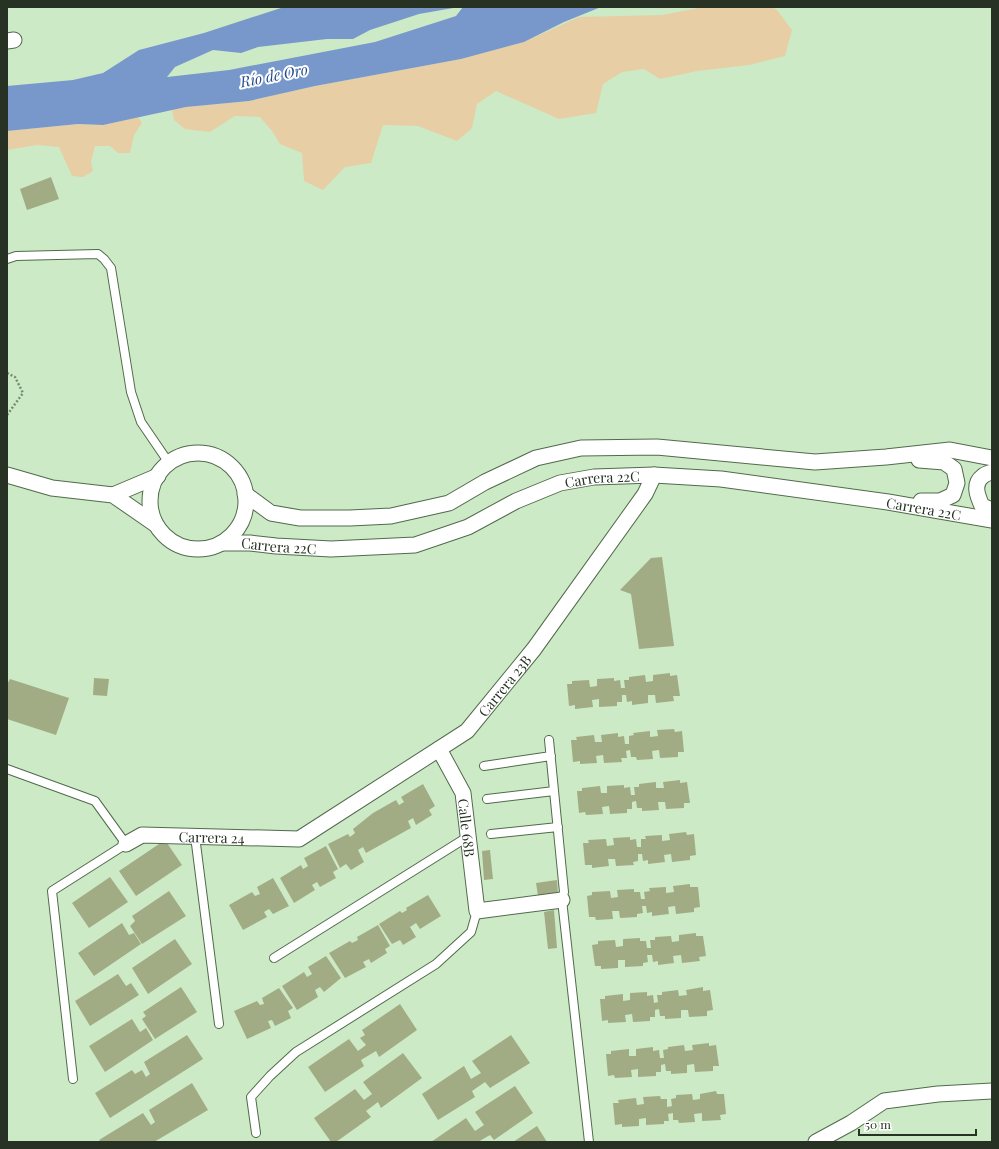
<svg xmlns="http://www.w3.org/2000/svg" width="999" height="1149" viewBox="0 0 999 1149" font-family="'Playfair Display',serif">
<rect width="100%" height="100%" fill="#cdeac6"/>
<path fill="#e7cea4" d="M 704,7 L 772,7 L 777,10 L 792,30 L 785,56 L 749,65 L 697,71 L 660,79 L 644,69 L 622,72 L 603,84 L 596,113 L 559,119 L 496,91 L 477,104 L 472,128 L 457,141 L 418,126 L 383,125 L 371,163 L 345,167 L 323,190 L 304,181 L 302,153 L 280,144 L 272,131 L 260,117 L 235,116 L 210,132 L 185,129 L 174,120 L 172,110 L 186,107 L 249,101 L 315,86 L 461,59 L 524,42 L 579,17 L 662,15 Z
M 138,117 L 142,123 L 134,135 L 130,153 L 118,153 L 110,146 L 95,146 L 91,162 L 93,171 L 83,177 L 72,176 L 59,147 L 37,145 L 7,150 L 7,131 L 78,124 L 103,125 Z"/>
<path fill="#7898cc" d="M 284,7 L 459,7 L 419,14 L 370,30 L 353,39 L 327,39 L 258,47 L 241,53 L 213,50 L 175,67 L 167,77 L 229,70 L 375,42 L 456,16 L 463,7 L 601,7 L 564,22 L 524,42 L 461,59 L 315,86 L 249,101 L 186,107 L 103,125 L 78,124 L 7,131 L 7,86 L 73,80 L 103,73 L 139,50 L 204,33 Z"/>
<path fill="#a2ac84" d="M 51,177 L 59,199 L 27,210 L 20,189 Z
M 662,557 L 674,646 L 639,649 L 631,594 L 620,590 L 651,558 Z
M 670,673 L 670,676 L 677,675 L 680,696 L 673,696 L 674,701 L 656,703 L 655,695 L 648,695 L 648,703 L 632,705 L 632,701 L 627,702 L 626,695 L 622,695 L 622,702 L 617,702 L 617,706 L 599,707 L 599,699 L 592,700 L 593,707 L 575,709 L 575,705 L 569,706 L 567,684 L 572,684 L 572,681 L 589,680 L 590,687 L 597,686 L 597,679 L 614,678 L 614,681 L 620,680 L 621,688 L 625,688 L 624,680 L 629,680 L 629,677 L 645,675 L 646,682 L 653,681 L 653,675 Z
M 94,678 L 109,679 L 107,696 L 93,695 Z
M 10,679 L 69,698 L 56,735 L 7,719 L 7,684 Z
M 674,729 L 675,732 L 682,731 L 684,752 L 678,752 L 678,757 L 660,758 L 659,750 L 652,751 L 653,759 L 637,760 L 636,757 L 631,757 L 630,750 L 626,751 L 627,758 L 621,758 L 622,762 L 604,763 L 603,755 L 596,756 L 597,763 L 580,764 L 580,761 L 573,762 L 571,740 L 577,740 L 576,737 L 594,735 L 595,742 L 602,742 L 601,735 L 618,733 L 618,737 L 624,736 L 625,744 L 629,744 L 629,736 L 634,735 L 633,733 L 650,731 L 650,737 L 658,736 L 657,730 Z
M 680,780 L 680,783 L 687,782 L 690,803 L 684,803 L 684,808 L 666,809 L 665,802 L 658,802 L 659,810 L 642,811 L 642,808 L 637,808 L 636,801 L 632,802 L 632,809 L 627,809 L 627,813 L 610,814 L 609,806 L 602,807 L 603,814 L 586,815 L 585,812 L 579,813 L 577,791 L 582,791 L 582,788 L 600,786 L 601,793 L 607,793 L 607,786 L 624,785 L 624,788 L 630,787 L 631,795 L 635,795 L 634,787 L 639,787 L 639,784 L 656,782 L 656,788 L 664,788 L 663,782 Z
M 423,784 L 435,806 L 429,810 L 432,815 L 416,825 L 413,818 L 408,821 L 411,828 L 366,853 L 363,847 L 358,850 L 364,862 L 351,870 L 346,864 L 340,868 L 328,844 L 348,834 L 350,837 L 355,833 L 353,829 L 373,813 L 396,800 L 399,805 L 404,802 L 401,797 Z
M 686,832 L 687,835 L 694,834 L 696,855 L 690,856 L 690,860 L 672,862 L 671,854 L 664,855 L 665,862 L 648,864 L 648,860 L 643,861 L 642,854 L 638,854 L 638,861 L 633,862 L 634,865 L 616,866 L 615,859 L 608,859 L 609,866 L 592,868 L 592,865 L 585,865 L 583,843 L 589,843 L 588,840 L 606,839 L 607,846 L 614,845 L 613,838 L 630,837 L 630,840 L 636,839 L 637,847 L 641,847 L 641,839 L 646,839 L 645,836 L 662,835 L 662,841 L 670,840 L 669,834 Z
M 165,840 L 182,865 L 136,896 L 119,871 Z
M 326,846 L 338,869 L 333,872 L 336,878 L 320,887 L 317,882 L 312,885 L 315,890 L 294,903 L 280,878 L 301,865 L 303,869 L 308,866 L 304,858 Z
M 490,850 L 493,879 L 484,880 L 482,851 Z
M 110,877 L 128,902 L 89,928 L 72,903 Z
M 273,878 L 289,906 L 273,914 L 269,909 L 264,912 L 267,917 L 243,930 L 229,905 L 252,892 L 255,896 L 260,894 L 257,887 Z
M 557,880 L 558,894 L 538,896 L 536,883 Z
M 690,884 L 690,887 L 698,887 L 700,907 L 694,908 L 694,912 L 676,914 L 675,906 L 668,907 L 669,914 L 652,916 L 652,912 L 647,913 L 646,906 L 642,906 L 643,913 L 637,914 L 637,917 L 620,918 L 619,911 L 612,911 L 613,919 L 596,920 L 595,917 L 589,917 L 587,896 L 592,895 L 592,892 L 610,891 L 611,898 L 618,897 L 617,890 L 634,889 L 634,892 L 640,892 L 641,899 L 645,899 L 644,892 L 650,891 L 649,888 L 666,887 L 666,893 L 674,892 L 673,886 Z
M 169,891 L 186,916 L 142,944 L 130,926 L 135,921 L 132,916 Z
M 428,895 L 441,916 L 420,929 L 416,923 L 410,927 L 416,937 L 403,945 L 400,940 L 392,944 L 379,924 L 400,911 L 402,913 L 407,910 L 406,908 Z
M 554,910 L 557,948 L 548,949 L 544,912 Z
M 122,923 L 129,935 L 134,933 L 141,944 L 94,976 L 78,953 Z
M 378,925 L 390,946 L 385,949 L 387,953 L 371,963 L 369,959 L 363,962 L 366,967 L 345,978 L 329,953 L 350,941 L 352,943 L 358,940 L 357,937 Z
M 696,933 L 696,936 L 703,936 L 706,956 L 699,957 L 700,961 L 682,963 L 681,955 L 673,956 L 674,963 L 658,965 L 658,961 L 653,962 L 652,955 L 647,955 L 648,962 L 643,963 L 643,966 L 625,967 L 625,960 L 618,960 L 618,968 L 601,969 L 601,966 L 595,966 L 592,945 L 598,944 L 598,941 L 615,940 L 616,947 L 623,946 L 623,939 L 640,938 L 640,941 L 646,941 L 647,948 L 651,948 L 650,940 L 655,940 L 655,937 L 671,936 L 672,942 L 679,941 L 679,935 Z
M 175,939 L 192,964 L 148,994 L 132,968 Z
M 326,956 L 341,978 L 324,992 L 320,987 L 315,990 L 318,997 L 297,1010 L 282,986 L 304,972 L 307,977 L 312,974 L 308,967 Z
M 118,974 L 126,986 L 131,983 L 139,995 L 90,1026 L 75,1001 Z
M 181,987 L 197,1012 L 155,1039 L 142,1019 L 146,1016 L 143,1012 Z
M 703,987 L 703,991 L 710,990 L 713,1010 L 707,1011 L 707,1016 L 689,1017 L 688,1010 L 681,1010 L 681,1018 L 665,1019 L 665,1016 L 660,1016 L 659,1009 L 655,1010 L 655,1017 L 650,1017 L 650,1021 L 633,1022 L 632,1014 L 625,1015 L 626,1022 L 608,1023 L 608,1020 L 602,1021 L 600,999 L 605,999 L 605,996 L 623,994 L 623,1001 L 630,1000 L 630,993 L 647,992 L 647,996 L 653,995 L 654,1003 L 658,1002 L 657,995 L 662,995 L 662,992 L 678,990 L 679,996 L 687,995 L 686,990 Z
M 279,988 L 293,1008 L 288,1011 L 291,1018 L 275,1026 L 272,1020 L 268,1021 L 271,1028 L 247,1039 L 234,1011 L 257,1001 L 260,1005 L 264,1004 L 262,998 Z
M 400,1004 L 417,1030 L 379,1057 L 376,1051 L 361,1060 L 364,1066 L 325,1092 L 308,1067 L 349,1039 L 358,1051 L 366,1045 L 360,1038 L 365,1035 L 362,1030 Z
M 132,1019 L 140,1032 L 146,1028 L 153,1040 L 105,1072 L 89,1046 Z
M 187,1035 L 203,1059 L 110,1118 L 95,1093 L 132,1070 L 135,1074 L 142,1070 L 146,1077 L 150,1074 L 144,1062 Z
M 511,1035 L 530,1063 L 490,1088 L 485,1082 L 472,1091 L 475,1097 L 438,1120 L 422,1094 L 464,1066 L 471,1079 L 481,1073 L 472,1061 Z
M 709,1043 L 709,1046 L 716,1045 L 719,1066 L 713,1066 L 713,1071 L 695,1072 L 694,1064 L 687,1065 L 687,1073 L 671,1074 L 671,1071 L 666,1071 L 665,1064 L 661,1065 L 661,1072 L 656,1072 L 656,1076 L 638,1077 L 638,1069 L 631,1070 L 632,1077 L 615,1078 L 614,1075 L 608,1076 L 606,1054 L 611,1054 L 611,1051 L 629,1049 L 629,1056 L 636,1056 L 636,1049 L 653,1047 L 653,1051 L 659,1050 L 660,1058 L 664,1058 L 663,1050 L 668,1049 L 668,1047 L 684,1045 L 685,1051 L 693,1050 L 692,1045 Z
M 403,1053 L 422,1078 L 381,1108 L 378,1102 L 366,1111 L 371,1117 L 336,1142 L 331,1142 L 314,1118 L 355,1089 L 364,1100 L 372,1094 L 363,1082 Z
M 192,1083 L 208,1110 L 154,1142 L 101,1142 L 99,1140 L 143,1113 L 151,1125 L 155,1122 L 149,1110 Z
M 515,1086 L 533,1113 L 494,1140 L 490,1135 L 478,1142 L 431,1142 L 466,1118 L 475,1131 L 484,1125 L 475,1112 Z
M 716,1091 L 717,1094 L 724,1094 L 726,1114 L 720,1115 L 721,1120 L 702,1121 L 702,1113 L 694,1114 L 695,1122 L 679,1123 L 678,1120 L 673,1120 L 673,1113 L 668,1114 L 669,1121 L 664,1121 L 664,1124 L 646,1125 L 646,1118 L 639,1119 L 639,1126 L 622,1127 L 622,1124 L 615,1125 L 613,1103 L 619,1103 L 618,1100 L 636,1098 L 637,1105 L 644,1104 L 643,1097 L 660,1096 L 661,1099 L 667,1099 L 667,1107 L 672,1106 L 671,1099 L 676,1098 L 676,1095 L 692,1094 L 693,1100 L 700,1099 L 700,1094 Z
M 537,1126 L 547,1142 L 513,1142 Z"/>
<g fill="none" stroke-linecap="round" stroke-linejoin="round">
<g stroke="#516a4b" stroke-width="10">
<path id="lane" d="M 7,259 L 16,256 L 98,254 L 104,259 L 111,268 L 131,392 L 141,422 L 169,463
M 549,740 L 564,892 L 562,900 L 589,1142
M 484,766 L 551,756
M 7,769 L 95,801 L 126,844 L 52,891 L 73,1079
M 487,799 L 554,791
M 491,834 L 558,827
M 195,836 L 219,1024
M 274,958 L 469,836
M 256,1133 L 251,1097 L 270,1076 L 296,1052 L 436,964 L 471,932 L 477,911"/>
</g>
<g stroke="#516a4b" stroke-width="17">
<g id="street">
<path d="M 7,41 L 14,40"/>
<circle cx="198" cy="501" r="48"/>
<path d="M 919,460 L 944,462 L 954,469 L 957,483 L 953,495 L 940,501 L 921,501"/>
<path d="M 992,472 C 989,473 985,474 983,476 C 972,484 978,497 982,506 L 992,510"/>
<path d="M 7,475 L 52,488 L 113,495 L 155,524"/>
<path d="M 245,494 L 271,513 L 300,518 L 350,518 L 391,516 L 449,503 L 485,482 L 536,458 L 581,448 L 657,447 L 815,462 L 886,457 L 950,450 L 992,458"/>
<path d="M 113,495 L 158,476"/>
<path id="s1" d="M 222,543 L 250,543 L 276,546 L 331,549 L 415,545 L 468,527 L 516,501 L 560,483 L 594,477 L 654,475 L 721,479 L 888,502 L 992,520"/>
<path id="s2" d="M 439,749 L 463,793 L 477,911 L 562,900"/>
<path id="s3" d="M 126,844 L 142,835 L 299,839 L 467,731 L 534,649 L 645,494 L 654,475"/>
<path d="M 816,1142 L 851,1123 L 884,1101 L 938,1094 L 992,1091"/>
</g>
</g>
<path stroke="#768a72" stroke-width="2.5" stroke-dasharray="2 2" stroke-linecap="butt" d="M 7,373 L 15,377 L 23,393 L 7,415"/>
<use href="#lane" stroke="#fff" stroke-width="8"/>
<use href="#street" stroke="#fff" stroke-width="15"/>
</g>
<g text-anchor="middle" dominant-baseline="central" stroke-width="4" stroke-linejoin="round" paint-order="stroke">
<g font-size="14" fill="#273224" stroke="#fff">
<text stroke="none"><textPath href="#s1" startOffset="394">Carrera 22C</textPath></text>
<text stroke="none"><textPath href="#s1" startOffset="718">Carrera 22C</textPath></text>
<text stroke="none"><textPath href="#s1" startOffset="57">Carrera 22C</textPath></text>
<text stroke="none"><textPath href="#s3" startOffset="434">Carrera 23B</textPath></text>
<text stroke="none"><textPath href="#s2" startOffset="85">Calle 68B</textPath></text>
<text stroke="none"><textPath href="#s3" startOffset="88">Carrera 24</textPath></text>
</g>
<g font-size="15" font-style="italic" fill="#244b8c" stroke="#fff">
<text transform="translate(274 75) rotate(-11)">Río de Oro</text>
</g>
</g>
<rect width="999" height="1149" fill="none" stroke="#273224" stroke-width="16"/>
<path d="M859 1129v6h117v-6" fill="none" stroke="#273224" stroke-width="2"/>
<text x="865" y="1129" font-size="12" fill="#273224" stroke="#ffffff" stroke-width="3" paint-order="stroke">50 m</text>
</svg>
